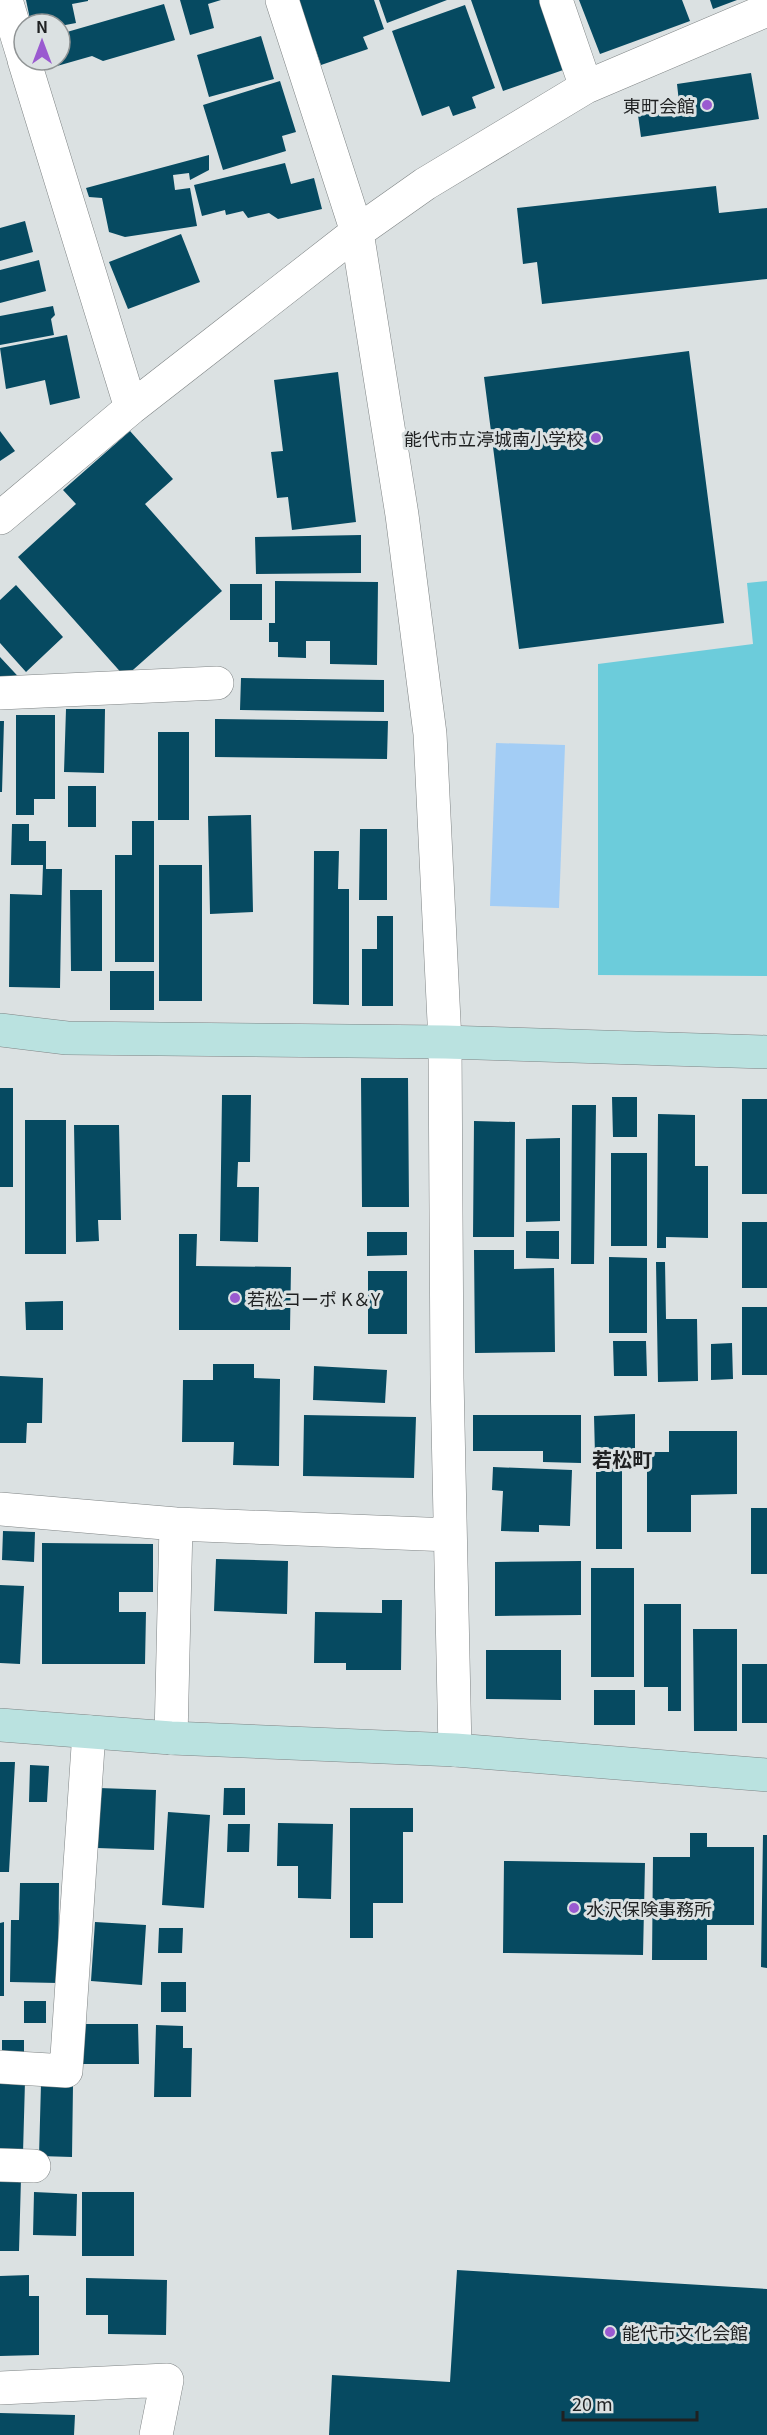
<svg xmlns="http://www.w3.org/2000/svg" width="767" height="2435" viewBox="0 0 767 2435" font-family="Georgia,'Noto Sans JP',serif">
<rect width="100%" height="100%" fill="#dbe1e2"/>
<path fill="#6cccdb" d="M 767,581 L 767,976 L 598,975 L 598,664 L 753,644 L 747,583 Z"/>
<path fill="#a3cdf5" d="M 496,743 L 565,745 L 559,908 L 490,906 Z"/>
<path fill="#064a61" d="M 26,0 L 88,0 L 88,1 L 72,4 L 76,23 L 60,26 L 60,24 L 31,24 Z
M 180,0 L 221,0 L 208,4 L 214,28 L 190,35 Z
M 298,0 L 374,0 L 384,29 L 363,37 L 368,49 L 321,65 Z
M 379,0 L 447,0 L 387,23 Z
M 471,0 L 542,0 L 566,69 L 503,91 Z
M 579,0 L 682,0 L 690,21 L 600,54 Z
M 710,0 L 737,0 L 713,9 Z
M 164,4 L 175,40 L 103,61 L 92,56 L 57,66 L 55,60 L 60,60 L 60,34 Z
M 465,5 L 495,88 L 472,97 L 476,108 L 453,116 L 449,106 L 422,116 L 392,31 Z
M 261,36 L 274,79 L 209,97 L 197,55 Z
M 751,73 L 759,119 L 641,137 L 637,108 L 679,102 L 677,84 Z
M 280,81 L 296,132 L 282,136 L 286,151 L 223,170 L 203,105 Z
M 209,155 L 209,170 L 190,180 L 189,173 L 173,175 L 175,190 L 190,188 L 197,226 L 125,237 L 109,232 L 102,198 L 89,197 L 86,188 Z
M 285,163 L 291,184 L 314,178 L 322,209 L 278,219 L 269,213 L 248,218 L 243,211 L 226,215 L 225,210 L 202,216 L 194,185 Z
M 716,186 L 719,213 L 767,208 L 767,279 L 542,304 L 537,262 L 523,264 L 517,208 Z
M 25,221 L 33,252 L 0,261 L 0,228 Z
M 181,234 L 200,282 L 128,309 L 109,262 Z
M 39,260 L 46,291 L 0,303 L 0,270 Z
M 53,306 L 55,315 L 51,319 L 54,335 L 0,345 L 0,316 Z
M 67,335 L 80,398 L 50,405 L 45,380 L 6,389 L 0,348 Z
M 689,351 L 724,623 L 519,649 L 484,377 Z
M 338,372 L 356,522 L 292,530 L 288,497 L 277,498 L 271,452 L 283,451 L 274,380 Z
M 0,431 L 15,451 L 0,461 Z
M 130,431 L 173,479 L 145,504 L 222,591 L 125,677 L 18,557 L 76,504 L 63,490 Z
M 361,535 L 361,573 L 256,574 L 255,537 Z
M 275,581 L 378,582 L 377,665 L 330,664 L 330,641 L 306,641 L 306,658 L 278,657 L 278,642 L 269,642 L 269,623 L 275,623 Z
M 230,584 L 262,584 L 262,620 L 230,620 Z
M 16,585 L 63,637 L 26,672 L 0,643 L 0,600 Z
M 0,657 L 27,686 L 0,688 Z
M 241,678 L 384,680 L 384,712 L 240,710 Z
M 66,709 L 105,709 L 104,773 L 64,772 Z
M 16,715 L 55,715 L 55,799 L 34,799 L 34,815 L 16,815 Z
M 215,719 L 388,721 L 387,759 L 215,757 Z
M 0,721 L 4,721 L 2,792 L 0,792 Z
M 158,732 L 189,732 L 189,820 L 158,820 Z
M 68,786 L 96,786 L 96,827 L 68,827 Z
M 251,815 L 253,912 L 210,914 L 208,816 Z
M 132,821 L 154,821 L 154,962 L 115,962 L 115,855 L 132,855 Z
M 12,824 L 29,824 L 29,841 L 46,841 L 46,869 L 62,869 L 60,988 L 9,987 L 10,894 L 42,895 L 43,865 L 11,865 Z
M 360,829 L 387,829 L 387,900 L 359,900 Z
M 314,851 L 339,851 L 338,889 L 349,889 L 349,1005 L 313,1004 Z
M 159,865 L 202,865 L 202,1001 L 159,1001 Z
M 70,890 L 102,890 L 102,971 L 71,971 Z
M 377,916 L 393,916 L 393,1006 L 362,1006 L 362,949 L 377,949 Z
M 110,971 L 154,971 L 154,1010 L 110,1010 Z
M 361,1078 L 408,1078 L 409,1207 L 362,1207 Z
M 0,1088 L 13,1088 L 13,1187 L 0,1187 Z
M 222,1095 L 251,1095 L 250,1162 L 238,1162 L 237,1187 L 259,1187 L 258,1242 L 220,1241 Z
M 612,1097 L 637,1097 L 637,1137 L 613,1137 Z
M 742,1099 L 767,1099 L 767,1194 L 742,1194 Z
M 572,1105 L 596,1105 L 594,1264 L 571,1264 Z
M 658,1114 L 695,1115 L 695,1166 L 708,1166 L 708,1238 L 666,1237 L 666,1248 L 657,1248 Z
M 25,1120 L 66,1120 L 66,1254 L 25,1254 Z
M 474,1121 L 515,1122 L 514,1237 L 473,1237 Z
M 74,1125 L 119,1125 L 121,1220 L 98,1220 L 99,1241 L 76,1242 Z
M 560,1138 L 560,1221 L 526,1222 L 526,1139 Z
M 611,1153 L 647,1153 L 647,1246 L 611,1246 Z
M 742,1222 L 767,1222 L 767,1288 L 742,1288 Z
M 526,1231 L 559,1231 L 559,1259 L 526,1258 Z
M 367,1232 L 407,1232 L 407,1255 L 367,1256 Z
M 179,1234 L 197,1234 L 196,1266 L 291,1267 L 290,1330 L 179,1330 Z
M 474,1250 L 514,1250 L 514,1269 L 554,1268 L 555,1352 L 475,1353 Z
M 609,1257 L 647,1258 L 647,1333 L 609,1333 Z
M 656,1262 L 665,1262 L 666,1319 L 697,1319 L 698,1381 L 658,1382 Z
M 368,1271 L 407,1271 L 407,1334 L 368,1334 Z
M 63,1301 L 63,1330 L 26,1330 L 25,1302 Z
M 742,1307 L 767,1307 L 767,1375 L 742,1375 Z
M 613,1341 L 646,1341 L 647,1376 L 614,1376 Z
M 732,1343 L 733,1379 L 711,1380 L 711,1344 Z
M 213,1364 L 254,1364 L 254,1378 L 280,1379 L 279,1466 L 233,1465 L 234,1442 L 182,1442 L 183,1380 L 213,1380 Z
M 314,1366 L 387,1370 L 385,1403 L 313,1400 Z
M 0,1376 L 43,1378 L 42,1423 L 27,1423 L 26,1443 L 0,1443 Z
M 635,1414 L 635,1453 L 595,1455 L 594,1416 Z
M 304,1415 L 416,1417 L 414,1478 L 303,1476 Z
M 473,1415 L 581,1415 L 581,1463 L 543,1462 L 543,1451 L 473,1451 Z
M 669,1431 L 737,1431 L 737,1494 L 691,1495 L 691,1532 L 647,1532 L 647,1452 L 669,1452 Z
M 493,1467 L 572,1470 L 570,1526 L 539,1525 L 539,1532 L 501,1531 L 503,1491 L 492,1490 Z
M 596,1467 L 622,1467 L 622,1549 L 596,1549 Z
M 751,1508 L 767,1508 L 767,1574 L 751,1574 Z
M 3,1531 L 35,1532 L 34,1562 L 2,1560 Z
M 42,1543 L 153,1544 L 153,1592 L 119,1592 L 119,1612 L 146,1612 L 145,1664 L 42,1664 Z
M 216,1559 L 288,1561 L 287,1614 L 214,1611 Z
M 581,1561 L 581,1615 L 495,1616 L 495,1562 Z
M 591,1568 L 634,1568 L 634,1677 L 591,1677 Z
M 0,1585 L 24,1586 L 20,1664 L 0,1663 Z
M 382,1600 L 402,1600 L 401,1670 L 346,1670 L 346,1663 L 314,1663 L 315,1612 L 382,1613 Z
M 644,1604 L 681,1604 L 681,1711 L 668,1711 L 668,1687 L 644,1687 Z
M 693,1629 L 737,1629 L 737,1731 L 694,1731 Z
M 486,1650 L 561,1650 L 561,1700 L 486,1699 Z
M 742,1664 L 767,1664 L 767,1723 L 742,1723 Z
M 594,1690 L 635,1690 L 635,1725 L 594,1725 Z
M 0,1762 L 15,1762 L 9,1872 L 0,1872 Z
M 30,1765 L 49,1766 L 47,1802 L 29,1802 Z
M 99,1788 L 156,1790 L 154,1850 L 97,1848 Z
M 224,1788 L 245,1788 L 245,1815 L 223,1815 Z
M 350,1808 L 413,1808 L 413,1832 L 403,1832 L 403,1903 L 373,1903 L 373,1938 L 350,1938 Z
M 168,1812 L 210,1815 L 204,1908 L 162,1905 Z
M 278,1823 L 333,1824 L 331,1899 L 298,1898 L 298,1866 L 277,1866 Z
M 228,1824 L 250,1824 L 249,1852 L 227,1852 Z
M 690,1833 L 707,1833 L 707,1847 L 754,1847 L 754,1925 L 707,1925 L 707,1960 L 652,1960 L 653,1857 L 690,1857 Z
M 763,1835 L 767,1835 L 767,1968 L 761,1967 Z
M 504,1861 L 645,1863 L 643,1955 L 503,1953 Z
M 20,1883 L 59,1883 L 58,1983 L 10,1982 L 11,1920 L 19,1920 Z
M 4,1922 L 4,1996 L 0,1996 L 0,1923 Z
M 95,1922 L 146,1925 L 142,1985 L 91,1981 Z
M 159,1928 L 183,1928 L 182,1953 L 158,1953 Z
M 161,1982 L 186,1982 L 186,2012 L 161,2012 Z
M 24,2001 L 46,2001 L 46,2023 L 24,2023 Z
M 80,2024 L 138,2024 L 139,2064 L 81,2064 Z
M 156,2025 L 183,2026 L 183,2048 L 192,2048 L 191,2097 L 154,2097 Z
M 2,2040 L 24,2040 L 24,2063 L 2,2063 Z
M 0,2080 L 25,2081 L 23,2153 L 0,2153 Z
M 41,2084 L 73,2085 L 72,2157 L 39,2156 Z
M 0,2178 L 21,2178 L 19,2251 L 0,2251 Z
M 34,2192 L 77,2194 L 76,2236 L 33,2235 Z
M 82,2192 L 134,2192 L 134,2256 L 82,2256 Z
M 457,2270 L 767,2289 L 767,2435 L 329,2435 L 332,2375 L 450,2382 Z
M 29,2275 L 29,2296 L 39,2296 L 39,2355 L 0,2356 L 0,2276 Z
M 86,2278 L 167,2280 L 166,2335 L 108,2334 L 108,2315 L 86,2315 Z
M 0,2413 L 75,2415 L 74,2435 L 0,2435 Z"/>
<g fill="none" stroke-linecap="round" stroke-linejoin="round">
<g stroke="#7f8485" stroke-width="34">
<path id="street" d="M 6,0 L 24,59
M 282,0 L 357,232 L 402,515 L 430,734 L 445,1042 L 447,1378 L 455,1750
M 556,0 L 586,87
M 24,60 L 131,408
M 0,518 L 131,408 L 357,232 L 425,184 L 586,87 L 767,10
M 0,693 L 217,683
M 0,1509 L 176,1524 L 450,1535
M 171,1738 L 176,1524
M 0,2067 L 66,2071 L 89,1732
M 0,2165 L 34,2166
M 0,2388 L 167,2380 L 156,2435"/>
</g>
<g stroke="#7f8485" stroke-width="34">
<path id="secondary" d="M 0,1030 L 67,1038 L 445,1042 L 767,1052
M 0,1725 L 171,1738 L 455,1750 L 767,1775"/>
</g>
<use href="#street" stroke="#fff" stroke-width="33"/>
<use href="#secondary" stroke="#bae2e0" stroke-width="33"/>
</g>
<g fill="#9a5ad0" stroke="#dbe1e2" stroke-width="2">
<circle cx="707" cy="105" r="6"/>
<circle cx="596" cy="438" r="6"/>
<circle cx="235" cy="1298" r="6"/>
<circle cx="574" cy="1908" r="6"/>
<circle cx="610" cy="2332" r="6"/>
</g>
<g text-anchor="middle" dominant-baseline="central" stroke-width="6" stroke-linejoin="round" paint-order="stroke">
<g font-size="18" fill="#1f2122" stroke="#dbe1e2" text-anchor="start">
<text x="695" y="105" text-anchor="end">東町会館</text>
<text x="584" y="438" text-anchor="end">能代市立渟城南小学校</text>
<text x="247" y="1298">若松コーポ K＆Y</text>
<text x="586" y="1908">水沢保険事務所</text>
<text x="622" y="2332">能代市文化会館</text>
</g>
<g font-size="20" font-weight="bold" fill="#1f2122" stroke="#dbe1e2">
<text x="622" y="1458">若松町</text>
</g>
</g>
<g transform="translate(42 42)"><circle r="28" fill="#dbe1e2" stroke="#909495" stroke-width="1.5"/>
<path d="M0-4.5L10 22L0 15L-10 22Z" fill="#9a5ad0"/>
<text y="-9" font-size="16" font-weight="bold" text-anchor="middle" fill="#1f2122">N</text>
</g>
<path d="M563 2411v9h134v-9" fill="none" stroke="#1f2122" stroke-width="3"/>
<text x="572" y="2411" font-size="18" fill="#1f2122" stroke="#dbe1e2" stroke-width="4.5" paint-order="stroke">20 m</text>
</svg>
